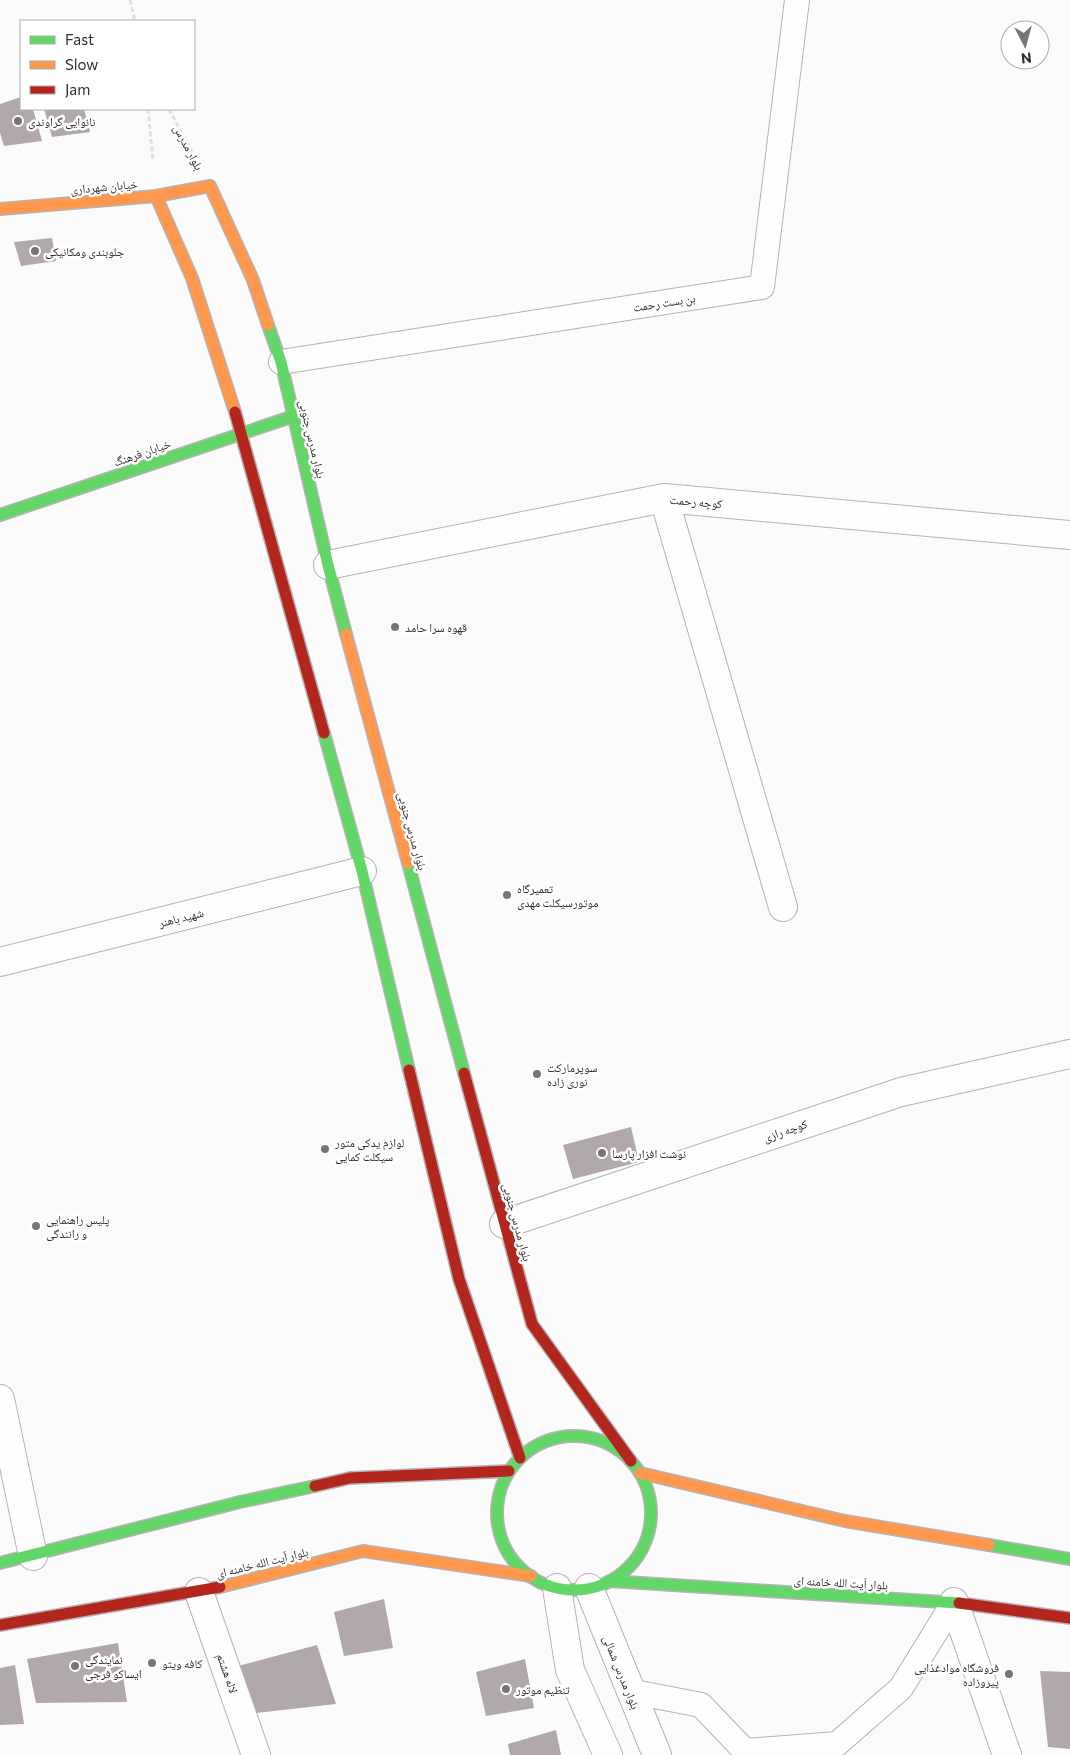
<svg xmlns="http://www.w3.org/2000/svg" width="1070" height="1755" viewBox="0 0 1070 1755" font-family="Commissioner,'Noto Naskh Arabic',sans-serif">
<rect width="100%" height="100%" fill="#fbfbfb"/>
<path fill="#b0a8ab" d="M 21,97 L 21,109 L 33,109 L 42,141 L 4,146 L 0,133 L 0,104 Z
M 44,109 L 84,109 L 90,132 L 52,137 Z
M 52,238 L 56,261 L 21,266 L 14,242 Z
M 631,1127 L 639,1162 L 573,1179 L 563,1145 Z
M 384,1599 L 393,1648 L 344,1656 L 334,1612 Z
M 118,1643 L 127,1702 L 36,1703 L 27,1659 Z
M 317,1645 L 336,1704 L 256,1713 L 238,1666 Z
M 525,1659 L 534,1708 L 486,1716 L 476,1672 Z
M 15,1665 L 24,1724 L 0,1725 L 0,1668 Z
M 1040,1671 L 1070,1672 L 1070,1749 L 1048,1747 Z
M 556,1730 L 561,1755 L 510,1755 L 508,1744 Z"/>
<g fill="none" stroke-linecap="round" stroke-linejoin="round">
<g stroke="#b7b2b4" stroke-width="26">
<path id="lane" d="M 281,362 L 762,287 L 797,0
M 629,1691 L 701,1705 L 745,1751 L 837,1744 L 901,1688 L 954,1602"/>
</g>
<g stroke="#b7b2b4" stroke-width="30">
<path id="street" d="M 664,498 L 783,907
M 328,565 L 664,498 L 1070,535
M 0,962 L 362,871
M 504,1224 L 901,1092 L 1070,1054
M 0,1399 L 33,1556
M 557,1588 L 570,1670 L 608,1755
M 589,1588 L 657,1755
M 199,1592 L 256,1755
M 954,1602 L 1007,1755"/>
</g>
<g stroke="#b7b2b4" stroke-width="14">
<path id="fast" d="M 268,325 L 281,362 L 328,565 L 346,634
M 0,515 L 294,416
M 324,733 L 362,871 L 409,1070
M 408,863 L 464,1073
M497 1513a77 77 0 1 1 154 0a77 77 0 1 1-154 0Z
M 989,1545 L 1070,1559
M 0,1563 L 240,1502 L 315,1486
M 609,1581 L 959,1603"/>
</g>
<g stroke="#b7b2b4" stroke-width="14">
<path id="slow" d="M 156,196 L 192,278 L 235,412
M 0,209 L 156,196 L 210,186 L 253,280 L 268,325
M 346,634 L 408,863
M 640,1473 L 845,1521 L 989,1545
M 220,1587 L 363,1551 L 531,1576"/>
</g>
<g stroke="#b7b2b4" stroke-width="14">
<path id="jam" d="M 235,412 L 324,733
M 409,1070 L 459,1279 L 520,1458
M 464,1073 L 532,1324 L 631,1461
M 315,1486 L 350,1478 L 509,1471
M 959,1603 L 1070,1618
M 0,1625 L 220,1587"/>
</g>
<path stroke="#e0e0e0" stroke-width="3" stroke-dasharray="5 2.5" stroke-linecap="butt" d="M 130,0 L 135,21
M 148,109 L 153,160
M 169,109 L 192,152"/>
<use href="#lane" stroke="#fefefe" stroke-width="24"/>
<use href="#street" stroke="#fefefe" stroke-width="28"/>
<use href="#fast" stroke="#63d668" stroke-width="11"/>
<use href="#slow" stroke="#ff974d" stroke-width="11"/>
<use href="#jam" stroke="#b3261e" stroke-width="11"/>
</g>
<g fill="#7a7375" stroke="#fff" stroke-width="2">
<circle cx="18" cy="121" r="5"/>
<circle cx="35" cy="251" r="5"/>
<circle cx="395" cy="627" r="5"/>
<circle cx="507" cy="895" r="5"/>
<circle cx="537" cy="1074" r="5"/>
<circle cx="325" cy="1149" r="5"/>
<circle cx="602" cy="1153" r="5"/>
<circle cx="36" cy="1226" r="5"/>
<circle cx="152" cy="1663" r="5"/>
<circle cx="75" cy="1666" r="5"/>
<circle cx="1009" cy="1674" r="5"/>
<circle cx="506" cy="1689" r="5"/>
</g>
<g text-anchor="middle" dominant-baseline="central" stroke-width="5" stroke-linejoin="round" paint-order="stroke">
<g font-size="12" fill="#352a2d" stroke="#fff" text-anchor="start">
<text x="28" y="121">نانوایی گراوندی</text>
<text x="45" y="251">جلوبندی ومکانیکی</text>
<text x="405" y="627">قهوه سرا حامد</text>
<text x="517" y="888">تعمیرگاه<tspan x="517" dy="14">موتورسیکلت مهدی</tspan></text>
<text x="547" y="1067">سوپرمارکت<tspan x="547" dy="14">نوری زاده</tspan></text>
<text x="335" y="1142">لوازم یدکی متور<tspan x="335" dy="14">سیکلت کمایی</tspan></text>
<text x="612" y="1153">نوشت افزار پارسا</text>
<text x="46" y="1219">پلیس راهنمایی<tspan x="46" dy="14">و رانندگی</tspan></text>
<text x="85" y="1659">نمایندگی<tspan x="85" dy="14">ایساکو فرجی</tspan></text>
<text x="162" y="1663">کافه ویتو</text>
<text x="999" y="1667" text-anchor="end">فروشگاه موادغذایی<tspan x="999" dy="14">پیروزاده</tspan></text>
<text x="516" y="1689">تنظیم موتور</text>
</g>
<g font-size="12" fill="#352a2d" stroke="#fff">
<text transform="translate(189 147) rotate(62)">بلوار مدرس</text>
<text transform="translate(104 186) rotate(-5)">خیابان شهرداری</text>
<text transform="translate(664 302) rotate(-9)">بن بست رحمت</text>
<text transform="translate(313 439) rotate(77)">بلوار مدرس جنوبی</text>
<text transform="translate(142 452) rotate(-19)">خیابان فرهنگ</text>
<text transform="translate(696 501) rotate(5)">کوچه رحمت</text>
<text transform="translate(413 831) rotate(75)">بلوار مدرس جنوبی</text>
<text transform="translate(181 917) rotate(-14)">شهید باهنر</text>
<text transform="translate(785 1130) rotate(-19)">کوچه رازی</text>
<text transform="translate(518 1222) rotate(75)">بلوار مدرس جنوبی</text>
<text transform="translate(262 1562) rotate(-14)">بلوار آیت الله خامنه ای</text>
<text transform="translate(841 1582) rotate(3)">بلوار آیت الله خامنه ای</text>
<text transform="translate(622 1672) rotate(68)">بلوار مدرس شمالی</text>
<text transform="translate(228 1673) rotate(71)">لاله هشتم</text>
</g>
</g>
<rect x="20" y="20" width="175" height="90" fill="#ffffff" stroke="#aeaaab"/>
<rect x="30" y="36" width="25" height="8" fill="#63d668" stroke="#aeaaab"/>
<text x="65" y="45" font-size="15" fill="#352a2d">Fast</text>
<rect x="30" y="61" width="25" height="8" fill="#ff974d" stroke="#aeaaab"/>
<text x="65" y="70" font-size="15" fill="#352a2d">Slow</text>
<rect x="30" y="86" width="25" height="8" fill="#b3261e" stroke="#aeaaab"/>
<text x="65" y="95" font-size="15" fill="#352a2d">Jam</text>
<g transform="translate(1025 45) rotate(174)"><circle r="24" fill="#ffffff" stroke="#aeaaab"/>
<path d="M0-4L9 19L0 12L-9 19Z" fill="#7a7375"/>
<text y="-8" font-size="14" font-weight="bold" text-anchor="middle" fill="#352a2d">N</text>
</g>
</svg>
